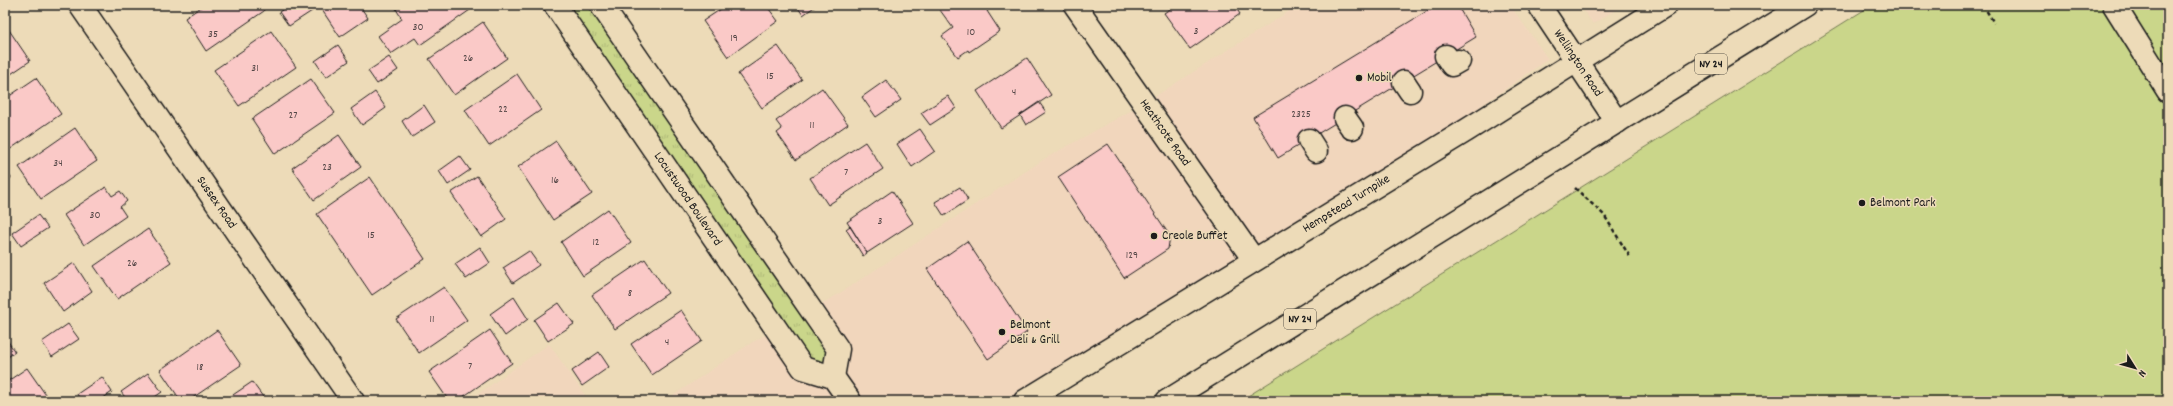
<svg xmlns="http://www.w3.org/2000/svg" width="2173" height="406" viewBox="0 0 2173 406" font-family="Dekko,sans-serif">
<defs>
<pattern id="park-tufts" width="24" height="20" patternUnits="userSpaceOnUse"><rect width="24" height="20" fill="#cad68a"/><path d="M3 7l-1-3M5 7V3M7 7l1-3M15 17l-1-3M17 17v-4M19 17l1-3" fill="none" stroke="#adb776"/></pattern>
</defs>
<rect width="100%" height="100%" fill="#eddbb8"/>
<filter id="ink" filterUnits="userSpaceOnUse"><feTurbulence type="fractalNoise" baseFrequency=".025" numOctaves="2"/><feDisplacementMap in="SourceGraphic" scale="8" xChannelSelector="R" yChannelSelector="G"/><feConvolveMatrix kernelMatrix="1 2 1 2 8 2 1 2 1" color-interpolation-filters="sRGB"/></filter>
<g filter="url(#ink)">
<path fill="#f1d6bc" d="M 1299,5 L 1510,5 L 1548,59 L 1326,215 L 1025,401 L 665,401 L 751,343 L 837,295 L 1046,158 L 1143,104 Z
M 1580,5 L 1623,5 L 1593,24 Z
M 549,344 L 589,401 L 468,401 Z"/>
<path fill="#cad68a" stroke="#737953" d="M 1872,5 L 2168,5 L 2168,401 L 1240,401 Z"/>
<path fill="url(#park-tufts)" stroke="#737953" d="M 555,5 L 601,5 L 838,349 L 833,377 L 803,368 Z"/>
<path fill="#fac9c7" stroke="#1c1c1c" d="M 204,5 L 261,5 L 264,11 L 206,51 L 185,18 Z
M 289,5 L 312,5 L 315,9 L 289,26 L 279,12 Z
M 323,5 L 359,5 L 368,18 L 340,37 L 320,7 Z
M 401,5 L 467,5 L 470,10 L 420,45 L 415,38 L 391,54 L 378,36 L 402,19 L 396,9 Z
M 727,5 L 766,5 L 778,21 L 728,57 L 703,21 Z
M 796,5 L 817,5 L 803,15 Z
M 939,5 L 991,5 L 992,7 L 987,11 L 1000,31 L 969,52 L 968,50 L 958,57 L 942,36 L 953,28 L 937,6 Z
M 1176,5 L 1234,5 L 1240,14 L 1190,49 L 1164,13 Z
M 1437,5 L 1457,5 L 1476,37 L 1278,158 L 1253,117 Z
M 483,22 L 507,58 L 454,95 L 429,59 Z
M 7,27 L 30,61 L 5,78 L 5,28 Z
M 271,31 L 296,67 L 239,106 L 214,70 Z
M 338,45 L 349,61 L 326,77 L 315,61 Z
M 778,46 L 802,80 L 762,108 L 738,74 Z
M 389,57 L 398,70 L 377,84 L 368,71 Z
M 1027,58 L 1051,95 L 1001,128 L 977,91 Z
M 517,74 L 541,110 L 489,146 L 465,110 Z
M 36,78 L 61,114 L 6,152 L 5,99 Z
M 311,79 L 335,113 L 275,154 L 252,119 Z
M 886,80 L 901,100 L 876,117 L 862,97 Z
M 822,88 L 848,124 L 796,160 L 777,133 L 782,129 L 776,121 Z
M 375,92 L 386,108 L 362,125 L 351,109 Z
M 948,96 L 956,108 L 930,125 L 921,113 Z
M 1039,102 L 1046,112 L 1026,125 L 1020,115 Z
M 424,105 L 435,122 L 412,137 L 402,121 Z
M 75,128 L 97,161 L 41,199 L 19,167 Z
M 920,129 L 935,151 L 912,167 L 897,144 Z
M 339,135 L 361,167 L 314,200 L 292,168 Z
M 556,141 L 592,194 L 553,220 L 518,167 Z
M 865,142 L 883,169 L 828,205 L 810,178 Z
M 1108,144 L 1170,236 L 1168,249 L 1124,278 L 1058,177 Z
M 460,156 L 470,170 L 448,185 L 439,171 Z
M 5,169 L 11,178 L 5,182 Z
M 477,176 L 506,219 L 481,237 L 451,193 Z
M 370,177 L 425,259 L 372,295 L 317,214 Z
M 106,187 L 112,196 L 120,191 L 127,201 L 120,207 L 126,216 L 84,245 L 64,215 Z
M 960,187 L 968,200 L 944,216 L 935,202 Z
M 892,191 L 913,223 L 867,253 L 847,222 Z
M 608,209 L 631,243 L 583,276 L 561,242 Z
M 38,215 L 48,228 L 21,246 L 12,233 Z
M 850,226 L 867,253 L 863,256 L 846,229 Z
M 148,229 L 171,262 L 117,299 L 94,266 Z
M 967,241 L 1027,332 L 988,359 L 927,269 Z
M 480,247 L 490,263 L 466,279 L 455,264 Z
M 529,251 L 539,265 L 513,283 L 503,268 Z
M 645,259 L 668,293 L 615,329 L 592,295 Z
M 74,263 L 92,291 L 63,312 L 44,283 Z
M 444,287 L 467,320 L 419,353 L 396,319 Z
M 514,297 L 528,319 L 505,336 L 490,314 Z
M 559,303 L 574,324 L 548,341 L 534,320 Z
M 681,310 L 702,341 L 652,375 L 631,344 Z
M 68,324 L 79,339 L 52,357 L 42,342 Z
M 217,330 L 241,365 L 188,401 L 181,401 L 160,370 Z
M 490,330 L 512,363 L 457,401 L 449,401 L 429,372 Z
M 5,337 L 15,352 L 5,359 Z
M 599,352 L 609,367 L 582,386 L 572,371 Z
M 27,368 L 50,401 L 5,401 L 5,383 Z
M 148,373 L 162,392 L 149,401 L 128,401 L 121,392 Z
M 102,377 L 112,392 L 99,401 L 81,401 L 77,394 Z
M 252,382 L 266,401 L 224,401 Z"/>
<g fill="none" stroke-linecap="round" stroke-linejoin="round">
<g stroke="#1c1c1c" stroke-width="25">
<g id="minor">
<path id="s1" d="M 80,5 L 353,401"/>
<path id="s2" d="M 555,5 L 803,368 L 833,377 L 850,401"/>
<path d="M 601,5 L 838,349 L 833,377"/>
<path id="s3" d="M 1075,5 L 1254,260"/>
<path id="s4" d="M 1539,5 L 1617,122"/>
<path d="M 2114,5 L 2168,91"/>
<path d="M 1446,56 L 1452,65 L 1459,61"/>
<path d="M 1404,82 L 1410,91"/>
<path d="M 1345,118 L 1352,128"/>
<path d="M 1309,140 L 1316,151"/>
</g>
</g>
<g stroke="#1c1c1c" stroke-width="25">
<g id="major">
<path id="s5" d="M 1025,401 L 1467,130 L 1666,5"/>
<path d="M 1167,401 L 1805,5"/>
</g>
</g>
<path stroke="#1c1c1c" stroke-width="2.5" stroke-dasharray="4 3" stroke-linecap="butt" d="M 1983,5 L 1994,23
M 1575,188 L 1604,215 L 1630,257"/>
<use href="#minor" stroke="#eddbb8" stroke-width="22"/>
<use href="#major" stroke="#eddbb8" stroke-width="22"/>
</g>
</g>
<g fill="#1c1c1c" stroke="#eddbb8" stroke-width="1.5">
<circle cx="1359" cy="78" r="4"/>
<circle cx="1862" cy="203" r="4"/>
<circle cx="1154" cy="236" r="4"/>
<circle cx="1002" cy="332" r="4"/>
</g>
<g text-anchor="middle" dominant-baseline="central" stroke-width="3" stroke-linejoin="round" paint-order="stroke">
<g font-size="11" fill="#544747">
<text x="418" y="28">30</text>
<text x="1196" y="32">3</text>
<text x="971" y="33">10</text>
<text x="213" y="35">35</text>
<text x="734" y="39">19</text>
<text x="468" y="59">26</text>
<text x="255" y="69">31</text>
<text x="770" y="77">15</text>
<text x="1014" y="93">4</text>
<text x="503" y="110">22</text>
<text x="1301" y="115">2325</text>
<text x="293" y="116">27</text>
<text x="812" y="126">11</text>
<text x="58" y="164">34</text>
<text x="327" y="168">23</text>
<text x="846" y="173">7</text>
<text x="555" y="181">16</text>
<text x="95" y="216">30</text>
<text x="880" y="222">3</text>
<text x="371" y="236">15</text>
<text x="596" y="243">12</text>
<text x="1132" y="256">129</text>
<text x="132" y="264">26</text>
<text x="630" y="294">8</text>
<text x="432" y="320">11</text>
<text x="667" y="343">4</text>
<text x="470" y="367">7</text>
<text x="200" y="368">18</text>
</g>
<g fill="#eddbb8" stroke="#5b554b" stroke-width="1">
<rect x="1695" y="54" width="32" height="20" rx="3"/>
<rect x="1284" y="309" width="32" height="20" rx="3"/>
</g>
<g font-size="12" font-weight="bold" fill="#1c1c1c">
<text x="1711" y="64">NY 24</text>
<text x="1300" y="319">NY 24</text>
</g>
<g font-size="13" fill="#1c1c1c" stroke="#eddbb8">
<text stroke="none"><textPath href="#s4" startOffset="70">Wellington Road</textPath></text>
<text stroke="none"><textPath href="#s3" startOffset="156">Heathcote Road</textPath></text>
<text stroke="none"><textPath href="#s2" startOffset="235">Locustwood Boulevard</textPath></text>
<text stroke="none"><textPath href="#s1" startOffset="240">Sussex Road</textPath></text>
<text stroke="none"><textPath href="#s5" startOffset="377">Hempstead Turnpike</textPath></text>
</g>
<g font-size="13" fill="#1c1c1c" stroke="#eddbb8" text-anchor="start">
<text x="1367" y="78">Mobil</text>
<text x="1870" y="203">Belmont Park</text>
<text x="1162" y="236">Creole Buffet</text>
<text x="1010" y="325">Belmont<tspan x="1010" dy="15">Deli &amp; Grill</tspan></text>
</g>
</g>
<rect width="2173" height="406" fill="none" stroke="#eddbb8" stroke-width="20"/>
<rect x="10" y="10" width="2153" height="386" fill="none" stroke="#1c1c1c" stroke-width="1.5" filter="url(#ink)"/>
<g transform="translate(2135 368) rotate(127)" stroke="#eddbb8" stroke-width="3" paint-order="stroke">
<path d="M0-3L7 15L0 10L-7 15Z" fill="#1c1c1c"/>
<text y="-6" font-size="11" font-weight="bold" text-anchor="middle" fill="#1c1c1c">N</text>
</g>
</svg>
